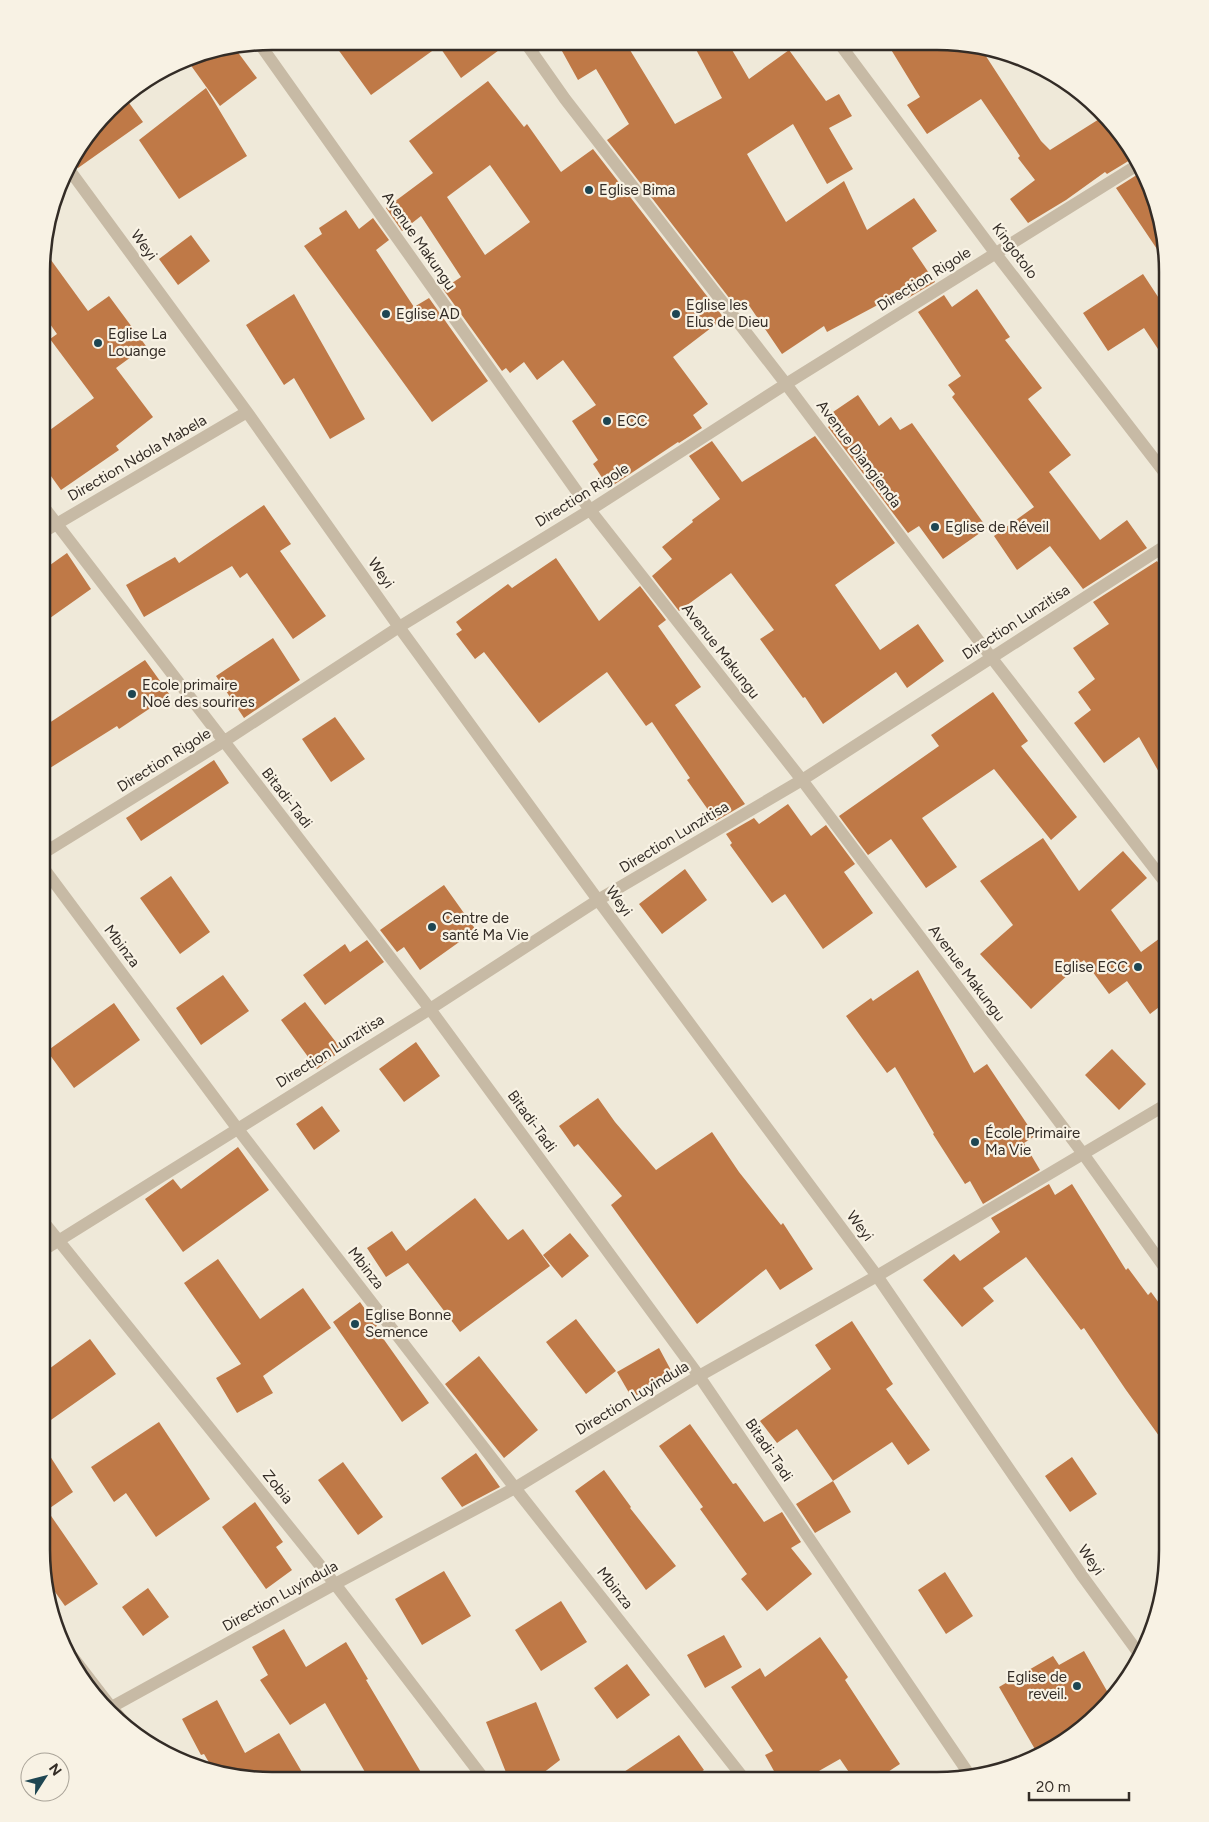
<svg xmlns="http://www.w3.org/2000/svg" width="1209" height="1822" viewBox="0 0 1209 1822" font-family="Figtree,sans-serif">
<rect width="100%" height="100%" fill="#efe9d9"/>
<path fill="#bf7947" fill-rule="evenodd" d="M 332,41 L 391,42 L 510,42 L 461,78 L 439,46 L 371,95 Z
M 557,42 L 644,42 L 630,50 L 675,124 L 722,98 L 692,42 L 728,43 L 749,79 L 789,50 L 826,101 L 839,94 L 852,116 L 829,128 L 853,169 L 827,184 L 793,124 L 747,154 L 786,222 L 844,181 L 867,230 L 914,198 L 937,231 L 912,248 L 935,282 L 908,298 L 905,293 L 889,303 L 887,300 L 827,332 L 824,326 L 782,354 L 746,301 L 737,308 L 607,140 L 629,124 L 596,69 L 578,80 Z
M 887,43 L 968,43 L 980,47 L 1041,141 L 1050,150 L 1104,116 L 1120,131 L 1135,157 L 1107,174 L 1105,172 L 1066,200 L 1028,223 L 1010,199 L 1035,180 L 1018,158 L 1020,156 L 981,99 L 927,134 L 907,105 L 920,97 Z
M 234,47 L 257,78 L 220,106 L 187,60 L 197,54 Z
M 488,81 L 524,127 L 527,124 L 561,172 L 593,149 L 724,318 L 673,357 L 708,404 L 693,415 L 702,428 L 679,443 L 678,442 L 609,488 L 593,464 L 598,460 L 572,421 L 596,405 L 563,360 L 537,380 L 524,362 L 510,373 L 506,368 L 502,371 L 443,289 L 461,277 L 421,216 L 402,231 L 386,208 L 433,173 L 409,141 ZM 490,165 L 530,222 L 485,255 L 447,197 Z
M 206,88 L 247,156 L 179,199 L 139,140 Z
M 124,96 L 143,122 L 78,168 L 71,160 L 72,157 L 120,98 Z
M 1143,171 L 1150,183 L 1165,261 L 1116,188 Z
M 346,210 L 359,229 L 373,218 L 389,240 L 376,250 L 414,307 L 429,298 L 488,381 L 432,422 L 304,246 L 322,234 L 319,228 Z
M 191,235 L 210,261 L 178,285 L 159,259 Z
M 43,249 L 88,311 L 109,296 L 146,346 L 116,368 L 153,417 L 116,446 L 119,450 L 61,490 L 43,465 L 43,435 L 94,398 L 50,339 L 57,334 L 43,314 Z
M 1143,274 L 1168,312 L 1168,364 L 1144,328 L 1108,351 L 1083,313 Z
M 977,289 L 1010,337 L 1005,340 L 1042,388 L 1028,399 L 1071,455 L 1049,472 L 1100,540 L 1127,520 L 1147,548 L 1083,589 L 1050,546 L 1017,570 L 994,536 L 1034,507 L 952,397 L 955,394 L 948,385 L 961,376 L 918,312 L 944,295 L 952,307 Z
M 294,294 L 365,419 L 330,439 L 294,378 L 284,385 L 246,325 Z
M 858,395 L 879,426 L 891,417 L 900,430 L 912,423 L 987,528 L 943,559 L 919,526 L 908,533 L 828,427 L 839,420 L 833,412 Z
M 815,436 L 895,543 L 835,585 L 880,650 L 918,624 L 944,661 L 907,688 L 896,672 L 823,724 L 805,697 L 803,698 L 760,639 L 774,630 L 731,573 L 679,611 L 652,576 L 672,559 L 662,547 L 693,522 L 692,520 L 720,499 L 689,456 L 712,441 L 742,482 Z
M 264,505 L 291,544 L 280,551 L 326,616 L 293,639 L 247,573 L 240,578 L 232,566 L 144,617 L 126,585 L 175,557 L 179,563 Z
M 67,553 L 91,589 L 43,623 L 43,570 Z
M 556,558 L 599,621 L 640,586 L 666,620 L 658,626 L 701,687 L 675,705 L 745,804 L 716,821 L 687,780 L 690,778 L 652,722 L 646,726 L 607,672 L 539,723 L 484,652 L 475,659 L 456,634 L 462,630 L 456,622 L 508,584 L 512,588 Z
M 1157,561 L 1168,576 L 1168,788 L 1139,737 L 1104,763 L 1074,723 L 1091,710 L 1078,692 L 1095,679 L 1073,648 L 1109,624 L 1093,602 Z
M 273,638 L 300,680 L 244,718 L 216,676 Z
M 145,660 L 170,695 L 119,729 L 117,726 L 42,773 L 43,727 Z
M 993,692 L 1028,741 L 1021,746 L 1077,817 L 1051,840 L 994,769 L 922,818 L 957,867 L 926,888 L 891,839 L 868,855 L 839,816 L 939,746 L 931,735 Z
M 335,717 L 365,759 L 331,782 L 302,739 Z
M 214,760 L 229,783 L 141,841 L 126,818 Z
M 788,804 L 811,836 L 826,825 L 855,864 L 844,872 L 873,913 L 823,949 L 785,894 L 772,903 L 730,845 L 732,843 L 726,834 L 754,818 L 759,824 Z
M 1043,838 L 1079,891 L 1123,851 L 1147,878 L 1111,910 L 1141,952 L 1167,933 L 1167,1001 L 1150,1014 L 1127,981 L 1109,994 L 1084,960 L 1031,1009 L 980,954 L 1013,925 L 980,881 Z
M 685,869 L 707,900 L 662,934 L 639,904 Z
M 171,876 L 210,932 L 180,954 L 140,898 Z
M 444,885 L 476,930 L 420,970 L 404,947 L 397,952 L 380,930 Z
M 367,940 L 384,962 L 325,1005 L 303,975 L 345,944 L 350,952 Z
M 918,970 L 974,1073 L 987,1064 L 1035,1136 L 1024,1143 L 1040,1170 L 983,1204 L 970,1181 L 965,1184 L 933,1134 L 934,1133 L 895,1067 L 887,1073 L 846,1016 L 871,998 L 873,1001 Z
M 223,975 L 249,1011 L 201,1045 L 176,1008 Z
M 305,1002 L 342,1050 L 317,1069 L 281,1020 Z
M 114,1003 L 140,1040 L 74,1088 L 47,1051 Z
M 416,1042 L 440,1076 L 404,1102 L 379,1069 Z
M 1112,1049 L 1146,1084 L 1119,1110 L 1085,1075 Z
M 598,1098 L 615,1122 L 656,1170 L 712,1132 L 739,1172 L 781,1225 L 783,1223 L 813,1269 L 780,1290 L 766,1269 L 697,1324 L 611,1205 L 622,1196 L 578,1144 L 574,1147 L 559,1126 Z
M 322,1106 L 340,1131 L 314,1150 L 296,1124 Z
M 238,1147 L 269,1190 L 183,1252 L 145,1199 L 173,1179 L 181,1189 Z
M 1049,1184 L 1055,1195 L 1072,1184 L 1126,1270 L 1128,1268 L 1148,1295 L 1151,1292 L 1167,1314 L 1167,1447 L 1126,1390 L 1084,1328 L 1081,1330 L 1026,1257 L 983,1288 L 994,1301 L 962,1327 L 923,1280 L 954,1254 L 960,1261 L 1000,1232 L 991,1218 Z
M 475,1198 L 508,1240 L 523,1229 L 550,1266 L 460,1332 L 408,1263 L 386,1277 L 367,1248 L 392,1231 L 406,1251 Z
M 570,1233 L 589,1256 L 562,1278 L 543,1255 Z
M 218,1259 L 260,1319 L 303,1288 L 331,1328 L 263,1376 L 273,1393 L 237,1413 L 216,1378 L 241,1364 L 184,1283 Z
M 360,1302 L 377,1326 L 375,1327 L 429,1403 L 402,1422 L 333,1322 Z
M 576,1319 L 616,1371 L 586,1394 L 546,1342 Z
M 852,1321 L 893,1384 L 886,1389 L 930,1450 L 908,1465 L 892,1442 L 833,1481 L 797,1429 L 777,1443 L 760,1421 L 831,1369 L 815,1345 Z
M 90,1339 L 116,1374 L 41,1427 L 42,1374 Z
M 659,1348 L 673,1374 L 632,1398 L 617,1372 Z
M 479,1356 L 538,1430 L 504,1458 L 445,1384 Z
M 159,1422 L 210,1499 L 156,1537 L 126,1493 L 114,1502 L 91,1467 Z
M 690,1424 L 733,1484 L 736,1483 L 764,1522 L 782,1512 L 801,1542 L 791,1548 L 812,1574 L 767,1611 L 741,1579 L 747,1574 L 700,1509 L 703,1507 L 659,1446 Z
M 41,1442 L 73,1492 L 47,1510 L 98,1584 L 65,1606 L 48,1582 L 41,1550 Z
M 476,1453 L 500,1487 L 462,1507 L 441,1478 Z
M 1072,1457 L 1097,1494 L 1070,1512 L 1045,1476 Z
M 343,1462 L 383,1517 L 358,1535 L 318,1480 Z
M 604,1470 L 631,1507 L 630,1508 L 676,1566 L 646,1590 L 575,1491 Z
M 833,1481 L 851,1512 L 815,1533 L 796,1504 Z
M 255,1502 L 283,1542 L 276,1547 L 292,1570 L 266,1589 L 222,1527 Z
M 444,1571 L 471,1616 L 422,1645 L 395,1599 Z
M 945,1572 L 973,1616 L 946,1634 L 918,1590 Z
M 148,1588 L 169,1617 L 143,1636 L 122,1607 Z
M 561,1601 L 587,1642 L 541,1671 L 515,1630 Z
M 284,1629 L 306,1667 L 346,1642 L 368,1679 L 366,1680 L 425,1779 L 369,1779 L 325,1703 L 290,1725 L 260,1680 L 268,1675 L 252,1647 Z
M 724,1635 L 742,1667 L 705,1688 L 687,1655 Z
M 820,1637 L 848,1677 L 845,1680 L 900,1764 L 874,1781 L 855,1781 L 840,1759 L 803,1780 L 779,1780 L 765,1755 L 773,1751 L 731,1687 L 760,1668 L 765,1677 Z
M 1084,1651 L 1111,1698 L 1078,1733 L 1046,1751 L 1036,1751 L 999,1687 L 1053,1656 L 1059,1665 Z
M 627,1664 L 650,1695 L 617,1719 L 594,1688 Z
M 217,1700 L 245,1753 L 279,1733 L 306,1779 L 242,1779 L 214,1771 L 204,1754 L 201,1755 L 182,1719 Z
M 536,1702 L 560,1760 L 534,1780 L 509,1780 L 486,1722 Z
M 679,1735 L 704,1770 L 689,1780 L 612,1780 Z"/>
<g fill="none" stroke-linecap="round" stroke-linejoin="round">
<path stroke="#c7baa5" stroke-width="12" d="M 525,42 L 565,99 L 786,384 L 991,657 L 1168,886
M 259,43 L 590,510 L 802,780 L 1084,1155 L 1167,1271
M 839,43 L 996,254 L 1168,477
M 68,168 L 247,412 L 399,627 L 598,900 L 877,1276 L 1083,1577 L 1140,1655
M 43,506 L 430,1009 L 699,1376 L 969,1774
M 43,532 L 247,412
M 42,854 L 223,742 L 399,627 L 590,510 L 786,384 L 1139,164
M 42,866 L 237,1128 L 515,1488 L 745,1780
M 42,1220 L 335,1584 L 484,1779
M 42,1251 L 430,1009 L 598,900 L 802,780 L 1168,544
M 61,1642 L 111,1707 L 136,1736
M 108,1709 L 335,1584 L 515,1488 L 699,1376 L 877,1276 L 1167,1104"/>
</g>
<g fill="#1e4652" stroke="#f8f2e4" stroke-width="2">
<circle cx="589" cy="190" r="5"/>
<circle cx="386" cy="314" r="5"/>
<circle cx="676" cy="314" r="5"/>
<circle cx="98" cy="343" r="5"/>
<circle cx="607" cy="421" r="5"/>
<circle cx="935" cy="527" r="5"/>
<circle cx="132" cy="694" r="5"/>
<circle cx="432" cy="927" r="5"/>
<circle cx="1138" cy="967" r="5"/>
<circle cx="975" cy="1142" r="5"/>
<circle cx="355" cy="1324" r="5"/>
<circle cx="1077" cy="1686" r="5"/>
</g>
<g text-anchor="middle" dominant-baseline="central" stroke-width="4.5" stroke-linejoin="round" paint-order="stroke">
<g font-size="15" fill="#332c26" stroke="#f8f2e4" text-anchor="start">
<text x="599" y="190">Eglise Bima</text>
<text x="686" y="305">Eglise les<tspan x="686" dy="17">Elus de Dieu</tspan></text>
<text x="396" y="314">Eglise AD</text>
<text x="108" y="334">Eglise La<tspan x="108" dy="17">Louange</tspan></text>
<text x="617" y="421">ECC</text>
<text x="945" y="527">Eglise de Réveil</text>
<text x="142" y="685">Ecole primaire<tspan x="142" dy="17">Noé des sourires</tspan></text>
<text x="442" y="918">Centre de<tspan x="442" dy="17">santé Ma Vie</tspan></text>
<text x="1128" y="967" text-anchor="end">Eglise ECC</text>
<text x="985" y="1133">École Primaire<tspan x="985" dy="17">Ma Vie</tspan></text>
<text x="365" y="1315">Eglise Bonne<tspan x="365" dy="17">Semence</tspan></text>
<text x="1067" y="1677" text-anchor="end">Eglise de<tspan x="1067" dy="17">reveil.</tspan></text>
</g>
<g font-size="15" fill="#332c26" stroke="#f8f2e4">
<text transform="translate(419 241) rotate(55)">Avenue Makungu</text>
<text transform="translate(144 245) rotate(54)">Weyi</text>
<text transform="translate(1015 251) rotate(53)">Kingotolo</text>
<text transform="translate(924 279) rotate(-32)">Direction Rigole</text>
<text transform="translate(859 454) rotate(53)">Avenue Diangienda</text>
<text transform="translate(137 458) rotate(-30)">Direction Ndola Mabela</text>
<text transform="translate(582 495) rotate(-32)">Direction Rigole</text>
<text transform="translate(381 573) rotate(55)">Weyi</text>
<text transform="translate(1016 622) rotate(-33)">Direction Lunzitisa</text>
<text transform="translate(721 651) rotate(52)">Avenue Makungu</text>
<text transform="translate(164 760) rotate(-32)">Direction Rigole</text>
<text transform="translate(287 798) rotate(52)">Bitadi-Tadi</text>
<text transform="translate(674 837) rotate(-31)">Direction Lunzitisa</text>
<text transform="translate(619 901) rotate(54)">Weyi</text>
<text transform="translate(122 946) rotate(53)">Mbinza</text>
<text transform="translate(967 973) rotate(53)">Avenue Makungu</text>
<text transform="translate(330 1051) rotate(-32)">Direction Lunzitisa</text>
<text transform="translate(532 1121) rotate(54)">Bitadi-Tadi</text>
<text transform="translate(860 1226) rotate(53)">Weyi</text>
<text transform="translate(366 1268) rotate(52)">Mbinza</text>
<text transform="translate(632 1398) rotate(-31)">Direction Luyindula</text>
<text transform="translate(769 1450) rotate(56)">Bitadi-Tadi</text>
<text transform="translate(278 1487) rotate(51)">Zobia</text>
<text transform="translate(1091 1560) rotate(55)">Weyi</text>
<text transform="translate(615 1588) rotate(52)">Mbinza</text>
<text transform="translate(280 1596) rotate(-29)">Direction Luyindula</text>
</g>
</g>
<path d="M0 0H1209V1822H0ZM272 50H937A222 222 0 0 1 1159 272V1550A222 222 0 0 1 937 1772H272A222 222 0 0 1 50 1550V272A222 222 0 0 1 272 50Z" fill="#f8f2e4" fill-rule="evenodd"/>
<path fill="none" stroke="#332c26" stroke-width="2.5" d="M272 50H937A222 222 0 0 1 1159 272V1550A222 222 0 0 1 937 1772H272A222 222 0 0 1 50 1550V272A222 222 0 0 1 272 50Z"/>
<g transform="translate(45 1777) rotate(54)"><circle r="24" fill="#f8f2e4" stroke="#a9a398"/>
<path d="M0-4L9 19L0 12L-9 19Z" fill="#1e4652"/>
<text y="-8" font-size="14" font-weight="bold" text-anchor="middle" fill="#332c26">N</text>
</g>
<path d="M1029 1792v8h100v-8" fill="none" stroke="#332c26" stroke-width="2.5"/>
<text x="1036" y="1792" font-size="15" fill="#332c26" stroke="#f8f2e4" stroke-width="4" paint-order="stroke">20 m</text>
</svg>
